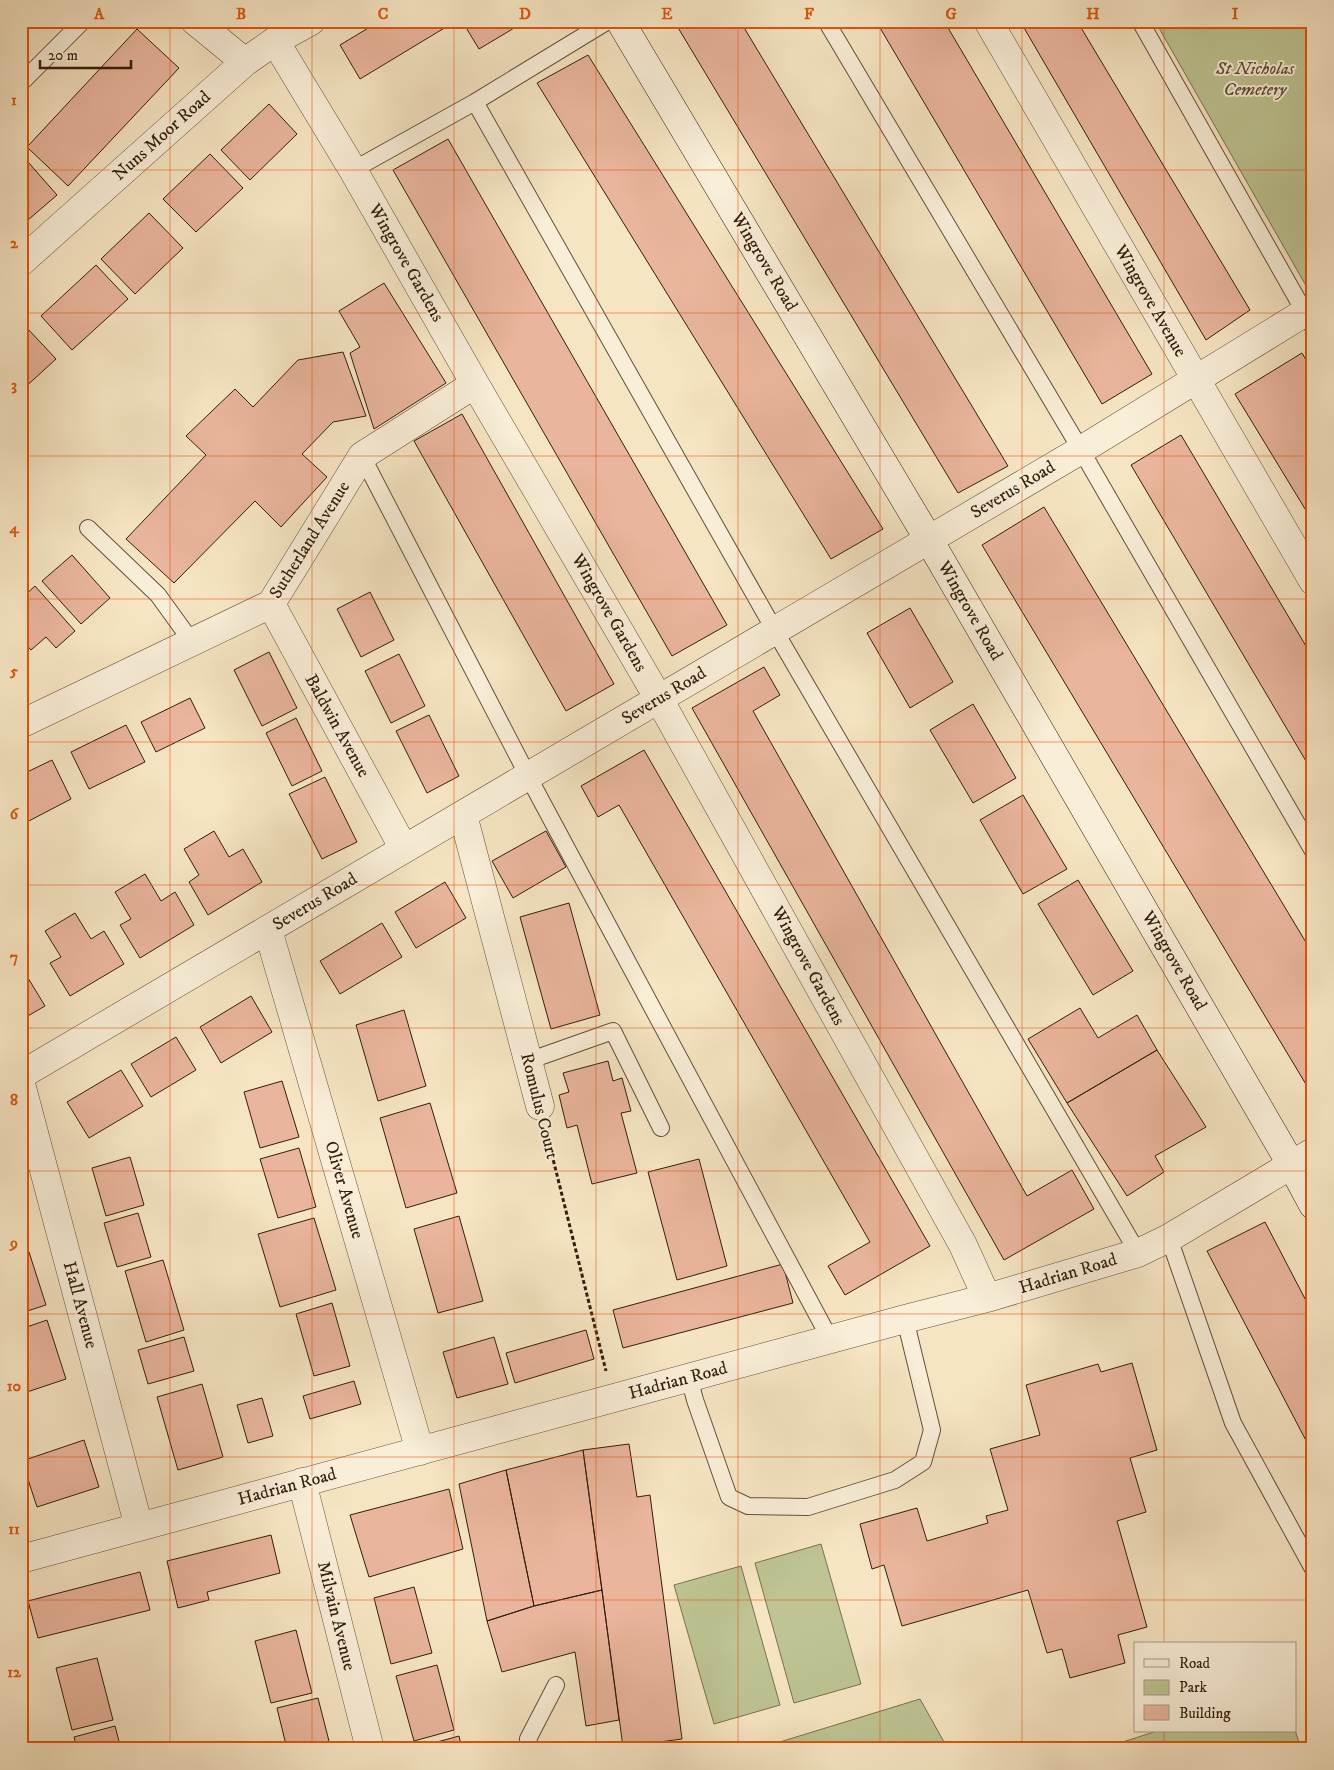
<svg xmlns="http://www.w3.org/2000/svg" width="1334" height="1770" viewBox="0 0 1334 1770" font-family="'IM FELL DW Pica',serif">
<rect width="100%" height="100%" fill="#f6e5c3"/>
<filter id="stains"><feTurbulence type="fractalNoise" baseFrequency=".004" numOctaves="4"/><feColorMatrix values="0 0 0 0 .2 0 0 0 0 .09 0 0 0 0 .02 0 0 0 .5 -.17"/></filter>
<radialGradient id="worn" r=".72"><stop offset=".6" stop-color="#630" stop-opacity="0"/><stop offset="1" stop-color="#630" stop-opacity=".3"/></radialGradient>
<path fill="#bec493" stroke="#787150" d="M 1155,21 L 1313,21 L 1313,298 Z
M 821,1544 L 861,1684 L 794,1703 L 755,1563 Z
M 741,1566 L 780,1705 L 714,1724 L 674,1585 Z
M 920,1699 L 948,1749 L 757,1749 Z
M 1295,1730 L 1301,1749 L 1101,1749 L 1157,1731 Z"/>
<path fill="#e9b59c" stroke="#321e0c" d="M 380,21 L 456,21 L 360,79 L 340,45 Z
M 462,21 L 526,21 L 479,49 Z
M 674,21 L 740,21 L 1008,466 L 958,493 Z
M 876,21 L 944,21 L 1152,374 L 1102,404 Z
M 1020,21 L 1077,21 L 1250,310 L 1206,340 Z
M 137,29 L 179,68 L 68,186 L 27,147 Z
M 588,55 L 883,529 L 831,559 L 537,83 Z
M 269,104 L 297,134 L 250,180 L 221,150 Z
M 448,139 L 727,625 L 672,656 L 393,170 Z
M 21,154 L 57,195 L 21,226 Z
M 210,154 L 243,188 L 196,232 L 163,199 Z
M 149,213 L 183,248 L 135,294 L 101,259 Z
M 96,265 L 128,299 L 72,350 L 41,316 Z
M 384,283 L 446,383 L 374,429 L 350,353 L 360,347 L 339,311 Z
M 27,328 L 56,359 L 21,391 L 21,334 Z
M 343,352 L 366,416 L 333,422 L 302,454 L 327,477 L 281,527 L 255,501 L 174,583 L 126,539 L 206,455 L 186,436 L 235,389 L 253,407 L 298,360 Z
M 1302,353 L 1313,372 L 1313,522 L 1235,394 Z
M 462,414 L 614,684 L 566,711 L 414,441 Z
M 1181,435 L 1313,658 L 1313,773 L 1131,465 Z
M 1044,507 L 1313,954 L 1313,1096 L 982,545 Z
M 72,555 L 110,598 L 81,624 L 42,581 Z
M 35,586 L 75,631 L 56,648 L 46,637 L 31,650 L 21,639 L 21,599 Z
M 370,592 L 394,640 L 361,657 L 337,609 Z
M 910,608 L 953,682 L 910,708 L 867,633 Z
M 269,652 L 297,708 L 262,726 L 234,670 Z
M 399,654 L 425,706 L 391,723 L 365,671 Z
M 764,667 L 780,695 L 753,711 L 1027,1196 L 1072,1170 L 1094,1209 L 1004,1260 L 692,708 Z
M 190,698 L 205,728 L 156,752 L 141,722 Z
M 973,704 L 1016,778 L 973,803 L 930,730 Z
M 429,715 L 459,776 L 427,793 L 396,731 Z
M 296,718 L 322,771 L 292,786 L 266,733 Z
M 126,725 L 145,762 L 89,789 L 71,752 Z
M 644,750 L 930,1246 L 845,1295 L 828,1266 L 870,1242 L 619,805 L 598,817 L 581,786 Z
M 52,760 L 71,799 L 23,824 L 21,821 L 21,775 Z
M 325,777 L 357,842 L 322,859 L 289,794 Z
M 1023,795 L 1067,869 L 1023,894 L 980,820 Z
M 214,831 L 229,857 L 243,849 L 262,882 L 208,915 L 189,882 L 199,875 L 184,849 Z
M 546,831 L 566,867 L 513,898 L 492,861 Z
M 145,874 L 161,901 L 175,892 L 194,925 L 140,958 L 120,925 L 131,919 L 115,892 Z
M 1078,880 L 1133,971 L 1093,995 L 1038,904 Z
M 445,882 L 466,918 L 416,948 L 395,912 Z
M 569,903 L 600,1015 L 551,1029 L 520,917 Z
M 75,913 L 91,939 L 104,931 L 124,964 L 70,996 L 50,963 L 61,957 L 45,931 Z
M 382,923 L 402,957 L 340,994 L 320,961 Z
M 25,973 L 45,1006 L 21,1020 L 21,975 Z
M 251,996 L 272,1032 L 221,1063 L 200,1027 Z
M 1080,1008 L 1098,1038 L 1137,1015 L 1157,1050 L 1067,1103 L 1028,1039 Z
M 404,1010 L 426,1086 L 378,1101 L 356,1025 Z
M 176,1037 L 196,1070 L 151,1097 L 131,1064 Z
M 1157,1050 L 1206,1127 L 1155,1156 L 1164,1172 L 1127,1196 L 1067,1103 Z
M 608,1061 L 613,1081 L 622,1078 L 631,1111 L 621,1113 L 637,1173 L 592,1184 L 577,1125 L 567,1128 L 559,1095 L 569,1092 L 563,1073 Z
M 121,1070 L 143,1106 L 89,1138 L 67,1102 Z
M 282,1081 L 299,1137 L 260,1148 L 244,1092 Z
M 430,1103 L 457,1193 L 406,1208 L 380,1118 Z
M 299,1148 L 316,1207 L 278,1218 L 260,1159 Z
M 130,1157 L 144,1205 L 106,1216 L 92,1168 Z
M 699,1159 L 727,1266 L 677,1280 L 648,1172 Z
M 138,1213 L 151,1257 L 117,1267 L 104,1223 Z
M 459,1216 L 483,1301 L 438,1313 L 414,1229 Z
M 314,1218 L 336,1290 L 280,1307 L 258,1234 Z
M 1265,1222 L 1313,1314 L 1313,1454 L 1207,1251 Z
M 29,1252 L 46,1305 L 21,1313 L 21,1255 Z
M 163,1260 L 184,1330 L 146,1342 L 125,1271 Z
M 783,1264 L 793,1303 L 623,1348 L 613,1310 Z
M 332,1303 L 350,1366 L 314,1376 L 296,1314 Z
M 47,1320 L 66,1379 L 21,1394 L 21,1329 Z
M 586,1330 L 594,1359 L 515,1383 L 506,1353 Z
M 184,1337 L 194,1371 L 148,1384 L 138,1350 Z
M 494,1337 L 508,1384 L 457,1398 L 443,1352 Z
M 1132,1363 L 1157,1450 L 1130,1458 L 1146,1512 L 1117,1521 L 1147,1627 L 1118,1635 L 1125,1663 L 1070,1678 L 1062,1649 L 1047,1653 L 1028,1590 L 902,1626 L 884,1565 L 872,1569 L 860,1524 L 917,1508 L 927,1541 L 988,1523 L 986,1516 L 1008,1510 L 990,1449 L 1040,1435 L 1026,1385 L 1098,1364 L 1101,1372 Z
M 354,1381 L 361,1404 L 310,1419 L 303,1396 Z
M 202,1384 L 223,1457 L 178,1470 L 157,1397 Z
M 262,1398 L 273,1436 L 248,1443 L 237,1405 Z
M 84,1440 L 99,1487 L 37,1507 L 22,1461 Z
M 629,1444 L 637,1497 L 650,1495 L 682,1739 L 623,1747 L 583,1450 Z
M 583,1450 L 602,1590 L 534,1606 L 506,1470 Z
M 506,1470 L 534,1606 L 487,1621 L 459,1484 Z
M 449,1489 L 463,1549 L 369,1577 L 350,1515 Z
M 271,1535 L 280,1573 L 207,1592 L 209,1600 L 178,1608 L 167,1561 Z
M 140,1572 L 150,1610 L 38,1638 L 28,1601 Z
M 414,1587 L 432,1653 L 391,1664 L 374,1598 Z
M 602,1590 L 619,1720 L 586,1726 L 575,1652 L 502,1672 L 487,1621 L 534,1606 Z
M 296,1630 L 312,1693 L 271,1703 L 255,1641 Z
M 97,1658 L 113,1720 L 72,1730 L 56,1668 Z
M 437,1665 L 454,1730 L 414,1741 L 396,1676 Z
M 318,1698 L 331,1749 L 287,1749 L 277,1708 Z
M 115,1726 L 121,1749 L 77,1749 L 74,1737 Z
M 459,1736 L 462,1749 L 419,1749 L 419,1747 Z"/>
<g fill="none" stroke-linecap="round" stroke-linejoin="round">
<g stroke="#63503a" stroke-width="18">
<path id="lane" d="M 826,21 L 1081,450 L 1313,851
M 1140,21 L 1313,327
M 21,83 L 83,21
M 475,102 L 775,631 L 1138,1253
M 353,170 L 475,102 L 608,21
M 362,456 L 528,776 L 830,1339
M 88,528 L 158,595 L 192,642
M 528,1061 L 613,1031 L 661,1128
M 1169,1238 L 1233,1423 L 1313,1569
M 689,1377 L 695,1400 L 729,1497 L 748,1506 L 808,1507 L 895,1480 L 923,1462 L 932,1430 L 905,1319
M 531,1749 L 528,1739 L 556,1685"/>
</g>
<g stroke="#63503a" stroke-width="29">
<path id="street" d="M 195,21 L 245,62
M 988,21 L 1313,581
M 275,41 L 353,170 L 475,384 L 659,699 L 963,1245 L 987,1298
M 21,262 L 245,62 L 275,41 L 311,21
M 271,604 L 404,849
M 21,724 L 271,604 L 362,456 L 475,384
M 463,815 L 540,1106
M 268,930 L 420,1451
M 21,1075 L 1081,450 L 1304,313
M 21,1084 L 139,1527
M 302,1482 L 370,1749
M 21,1559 L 905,1319 L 987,1298 L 1138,1253 L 1169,1238 L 1313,1152"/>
</g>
<g stroke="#321e0c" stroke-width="29">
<path id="secondary" d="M 620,21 L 929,540 L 1291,1164 L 1313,1205"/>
</g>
<path stroke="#321e0c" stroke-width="3" stroke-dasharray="4 2.5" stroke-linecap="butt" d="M 547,1135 L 606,1371"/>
<use href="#lane" stroke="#f9eed8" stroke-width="16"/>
<use href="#street" stroke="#f9eed8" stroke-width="28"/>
<use href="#secondary" stroke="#f9eed8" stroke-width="28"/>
</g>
<path fill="none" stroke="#df560c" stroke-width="1" stroke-opacity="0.55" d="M 170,21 L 170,1749M 312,21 L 312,1749M 454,21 L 454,1749M 596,21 L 596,1749M 738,21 L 738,1749M 880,21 L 880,1749M 1022,21 L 1022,1749M 1164,21 L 1164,1644M 21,170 L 1313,170M 21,313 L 1313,313M 21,456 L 1313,456M 21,599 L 1313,599M 21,742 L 1313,742M 21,885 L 1313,885M 21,1028 L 1313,1028M 21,1171 L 1313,1171M 21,1314 L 1313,1314M 21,1457 L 1313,1457M 21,1600 L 1313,1600M 1164,1731 L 1164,1749"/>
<g text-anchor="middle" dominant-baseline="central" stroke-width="4" stroke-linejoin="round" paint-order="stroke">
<g font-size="18" font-style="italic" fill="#5c5034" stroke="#f9eed8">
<text x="1255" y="69">St Nicholas<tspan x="1255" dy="21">Cemetery</tspan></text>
</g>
<g font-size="18" fill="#321e0c" stroke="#f9eed8">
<text transform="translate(162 136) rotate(-42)">Nuns Moor Road</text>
<text transform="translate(764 262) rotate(59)">Wingrove Road</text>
<text transform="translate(406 263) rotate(60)">Wingrove Gardens</text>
<text transform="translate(1150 301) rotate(60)">Wingrove Avenue</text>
<text transform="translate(1013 490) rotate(-31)">Severus Road</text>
<text transform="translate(310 540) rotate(-58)">Sutherland Avenue</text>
<text transform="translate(970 611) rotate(60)">Wingrove Road</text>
<text transform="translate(609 613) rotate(60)">Wingrove Gardens</text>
<text transform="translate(664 696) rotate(-31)">Severus Road</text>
<text transform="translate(337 726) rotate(61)">Baldwin Avenue</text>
<text transform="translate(315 902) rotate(-31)">Severus Road</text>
<text transform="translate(1174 961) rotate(60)">Wingrove Road</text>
<text transform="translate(808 966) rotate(61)">Wingrove Gardens</text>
<text transform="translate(539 1106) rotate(76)">Romulus Court</text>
<text transform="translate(344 1190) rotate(74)">Oliver Avenue</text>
<text transform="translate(1068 1274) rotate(-17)">Hadrian Road</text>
<text transform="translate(80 1305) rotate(75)">Hall Avenue</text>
<text transform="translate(678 1381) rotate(-15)">Hadrian Road</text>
<text transform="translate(287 1487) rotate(-15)">Hadrian Road</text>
<text transform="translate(336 1616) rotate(76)">Milvain Avenue</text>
</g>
</g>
<rect width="1334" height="1770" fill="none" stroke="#f6e5c3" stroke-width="55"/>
<rect x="1134" y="1642" width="162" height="90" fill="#f9eed8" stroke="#a99b86"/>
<rect x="1144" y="1659" width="25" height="8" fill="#f9eed8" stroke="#a99b86"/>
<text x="1179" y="1668" font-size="15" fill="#321e0c">Road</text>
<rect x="1144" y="1680" width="25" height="15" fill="#bec493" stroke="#a99b86"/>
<text x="1179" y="1692" font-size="15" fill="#321e0c">Park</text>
<rect x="1144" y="1705" width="25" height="15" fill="#e9b59c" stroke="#a99b86"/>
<text x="1179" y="1718" font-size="15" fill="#321e0c">Building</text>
<path d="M40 60v8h91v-8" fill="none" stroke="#321e0c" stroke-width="2.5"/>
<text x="48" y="60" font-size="15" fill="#321e0c" stroke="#f9eed8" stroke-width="4" paint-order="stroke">20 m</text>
<rect x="28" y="28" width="1278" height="1714" fill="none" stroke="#df560c" stroke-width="2"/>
<g font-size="16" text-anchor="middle" font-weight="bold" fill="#df560c">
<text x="99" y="19">A</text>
<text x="241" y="19">B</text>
<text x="383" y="19">C</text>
<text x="525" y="19">D</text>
<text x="667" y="19">E</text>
<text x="809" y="19">F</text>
<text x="951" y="19">G</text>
<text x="1093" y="19">H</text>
<text x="1235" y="19">I</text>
<text x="14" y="105">1</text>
<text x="14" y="248">2</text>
<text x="14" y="390">3</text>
<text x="14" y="533">4</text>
<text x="14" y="676">5</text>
<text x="14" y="819">6</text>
<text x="14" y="962">7</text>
<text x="14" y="1105">8</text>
<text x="14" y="1248">9</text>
<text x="14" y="1391">10</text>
<text x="14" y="1534">11</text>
<text x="14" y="1677">12</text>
</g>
<rect width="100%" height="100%" filter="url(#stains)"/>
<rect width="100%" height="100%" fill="url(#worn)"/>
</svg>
